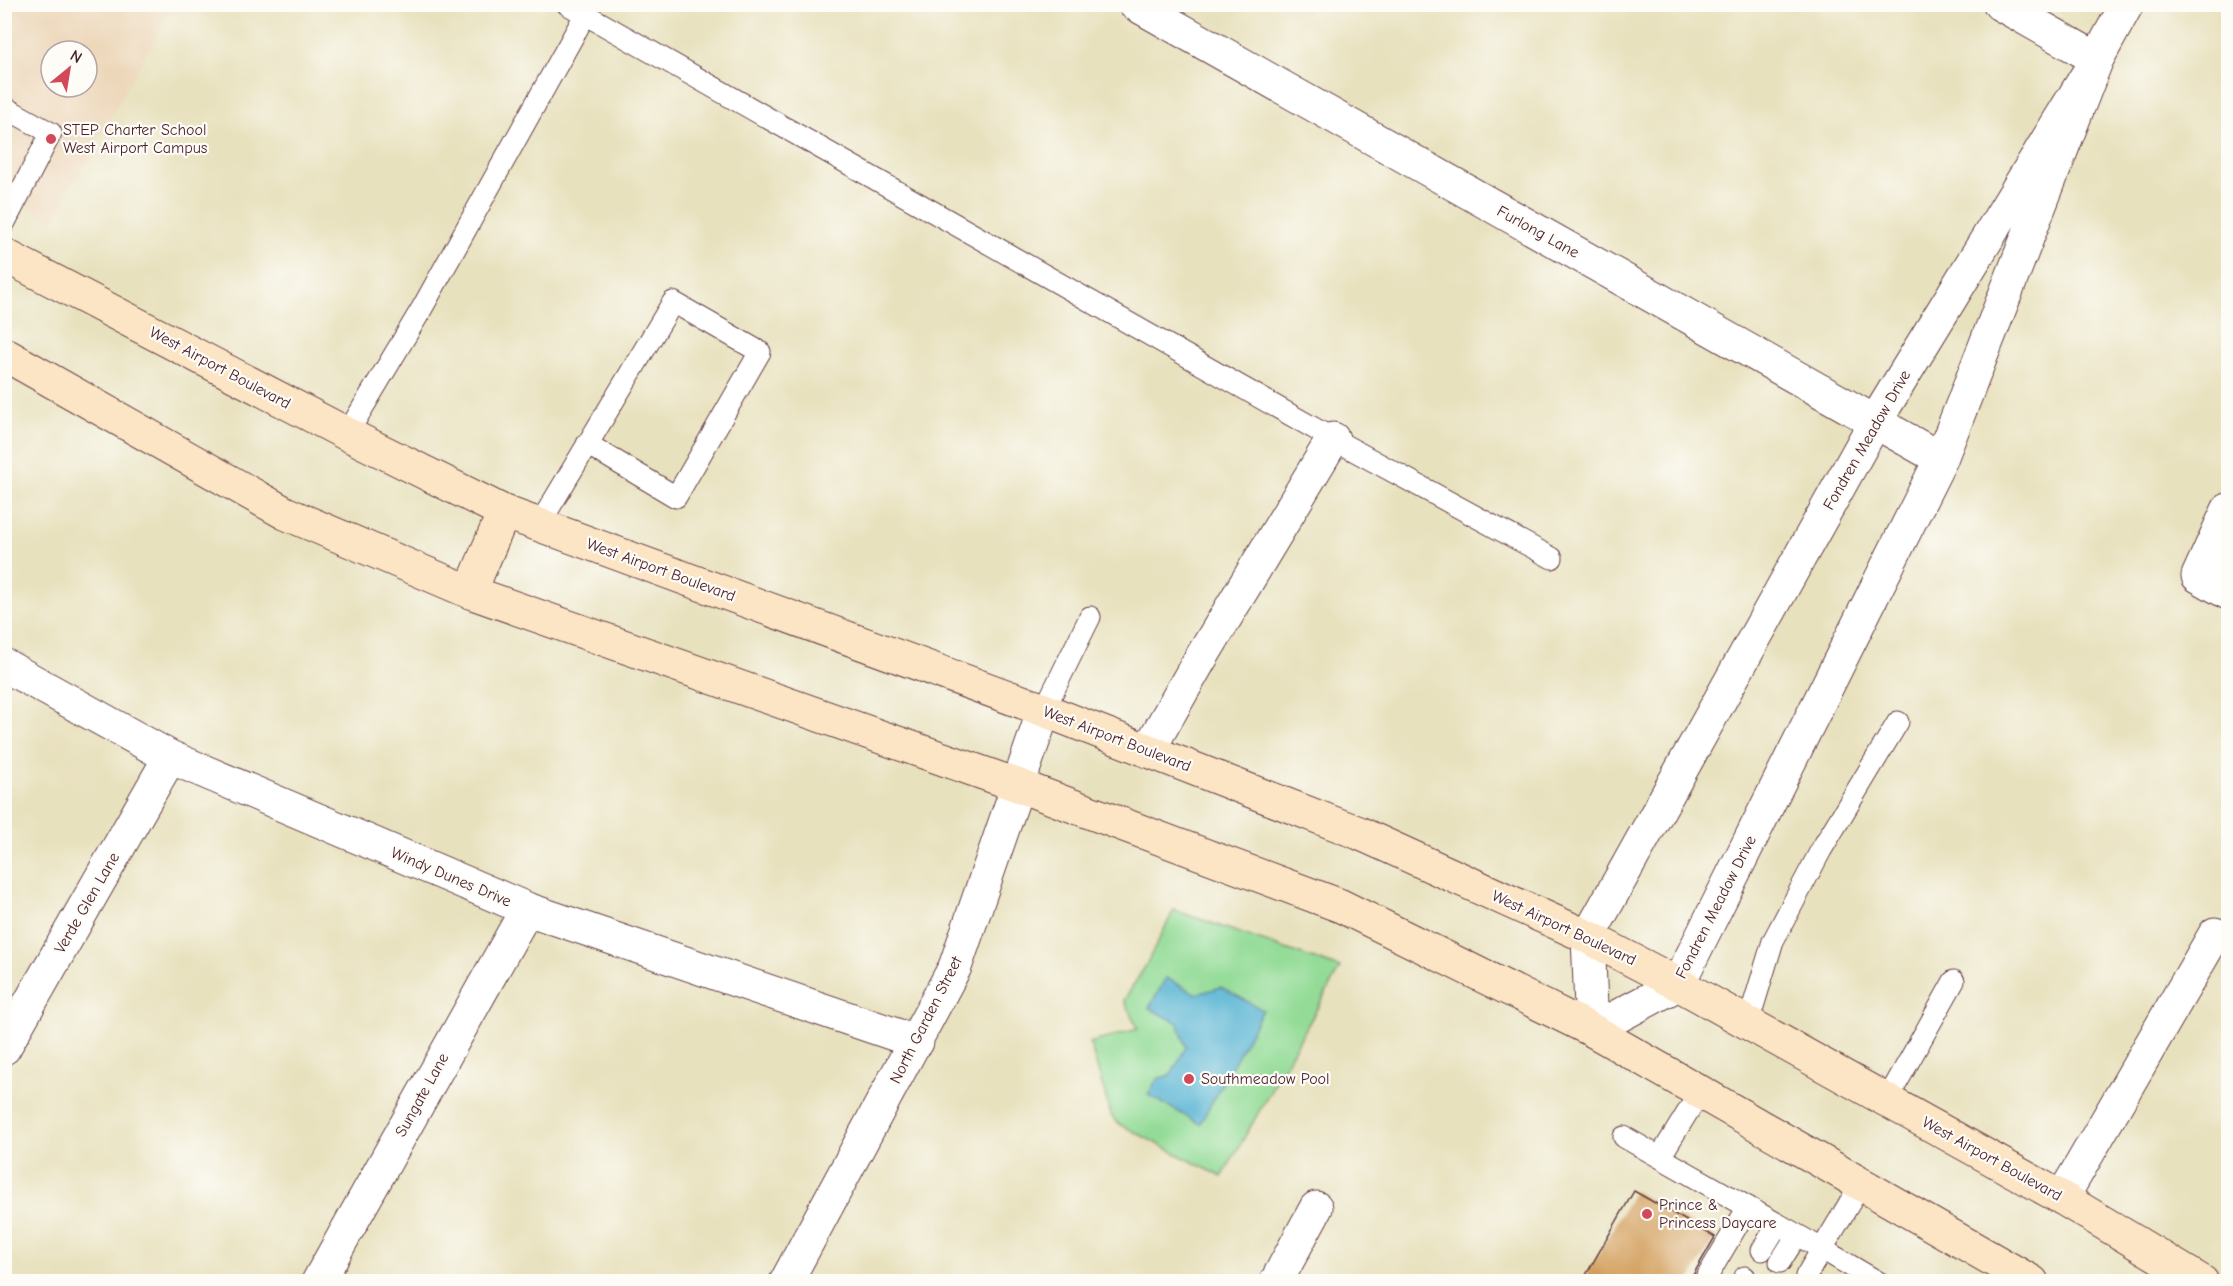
<svg xmlns="http://www.w3.org/2000/svg" width="2233" height="1286" viewBox="0 0 2233 1286" font-family="'Comic Neue',sans-serif">
<rect width="100%" height="100%" fill="#fdfcf7"/>
<filter id="ink" filterUnits="userSpaceOnUse"><feTurbulence type="fractalNoise" baseFrequency=".0167" numOctaves="2"/><feDisplacementMap in="SourceGraphic" scale="12" xChannelSelector="R" yChannelSelector="G"/><feConvolveMatrix kernelMatrix="1 2 1 2 8 2 1 2 1" color-interpolation-filters="sRGB"/></filter>
<filter id="wash" filterUnits="userSpaceOnUse"><feTurbulence type="fractalNoise" baseFrequency=".008" numOctaves="4" result="noise"/><feDisplacementMap in="SourceGraphic" scale="24" xChannelSelector="R" yChannelSelector="G"/><feGaussianBlur stdDeviation="1.35" result="paint"/><feColorMatrix in="noise" values="0 0 0 0 0 0 0 0 0 0 0 0 0 0 0 0 0 1.4 0 .05"/><feComposite in="paint" operator="in"/></filter>
<g filter="url(#wash)">
<rect width="100%" height="100%" fill="#e8e1be"/>
<path fill="#edd7ba" fill-rule="evenodd" d="M 5,5 L 173,5 L 53,221 L 5,192 ZM 51,51 L 87,51 L 87,87 L 51,87 Z"/>
<path fill="#93db96" stroke="#6e7d60" stroke-width="1.5" d="M 1174,910 L 1340,968 L 1222,1177 L 1117,1123 L 1111,1115 L 1090,1043 L 1138,1029 L 1124,1000 L 1145,967 Z"/>
<path fill="#54b3d3" stroke="#4f697f" stroke-width="1.5" d="M 1166,978 L 1197,994 L 1221,987 L 1263,1010 L 1200,1124 L 1148,1095 L 1157,1079 L 1171,1075 L 1186,1047 L 1178,1023 L 1149,1008 Z"/>
<g id="blocks">
<path fill="#d29c59" d="M 1634,1191 L 1715,1237 L 1689,1282 L 1582,1282 Z"/>
</g>
</g>
<g filter="url(#ink)">
<use href="#blocks" fill-opacity="0" stroke="#623c41" stroke-width="1.5"/>
<g fill="none" stroke-linecap="round" stroke-linejoin="round">
<g stroke="#623c41" stroke-width="23">
<path id="service" d="M 567,4 L 1333,439 L 1552,558
M 4,107 L 51,133 L 4,224
M 347,434 L 421,310 L 585,15
M 539,525 L 673,302 L 760,352 L 676,497 L 587,444
M 1044,710 L 1090,617
M 1748,1023 L 1773,941 L 1821,850 L 1898,722
M 1887,1100 L 1954,981
M 1624,1137 L 1822,1249 L 1861,1184
M 1660,1157 L 1700,1092
M 1762,1250 L 1778,1224
M 1780,1262 L 1797,1235
M 1806,1276 L 1822,1249 L 1878,1282
M 1704,1282 L 1748,1207
M 1743,1282 L 1745,1277"/>
</g>
<g stroke="#623c41" stroke-width="35">
<path id="minor" d="M 1135,4 L 1941,459
M 2000,4 L 2097,59
M 2097,59 L 1941,459 L 1678,984 L 1592,1030 L 1588,937 L 1875,422 L 2097,59 L 2127,4
M 2228,510 L 2198,576 L 2228,593
M 4,665 L 170,757 L 527,909 L 917,1042
M 1148,751 L 1198,663 L 1333,439
M 4,1048 L 170,757
M 2062,1198 L 2215,934
M 318,1282 L 527,909
M 786,1282 L 955,967 L 1044,710
M 1276,1282 L 1316,1208"/>
</g>
<g stroke="#623c41" stroke-width="35">
<path id="secondary" d="M 4,255 L 347,434 L 504,512 L 1044,710 L 1228,782 L 1359,833 L 1588,937 L 1678,984 L 2062,1198 L 2202,1282
M 4,354 L 285,513 L 470,592 L 1017,785 L 1341,906 L 1592,1030 L 2032,1282
M 470,592 L 504,512"/>
</g>
<use href="#service" stroke="#fff" stroke-width="21"/>
<use href="#minor" stroke="#fff" stroke-width="33"/>
<use href="#secondary" stroke="#fce5c4" stroke-width="33"/>
</g>
</g>
<g fill="#d1495b" stroke="#fdfcf7" stroke-width="2">
<circle cx="51" cy="139" r="6"/>
<circle cx="1189" cy="1079" r="6"/>
<circle cx="1647" cy="1214" r="6"/>
</g>
<g text-anchor="middle" dominant-baseline="central" stroke-width="4.5" stroke-linejoin="round" paint-order="stroke">
<g font-size="16" fill="#4a1f2b" stroke="#fdfcf7" text-anchor="start">
<text x="63" y="130">STEP Charter School<tspan x="63" dy="18">West Airport Campus</tspan></text>
<text x="1201" y="1079">Southmeadow Pool</text>
<text x="1659" y="1205">Prince &amp;<tspan x="1659" dy="18">Princess Daycare</tspan></text>
</g>
<g font-size="16" fill="#4a1f2b" stroke="#fdfcf7">
<text transform="translate(1538 232) rotate(29)">Furlong Lane</text>
<text transform="translate(220 368) rotate(28)">West Airport Boulevard</text>
<text transform="translate(1867 440) rotate(-60)">Fondren Meadow Drive</text>
<text transform="translate(661 570) rotate(20)">West Airport Boulevard</text>
<text transform="translate(1117 739) rotate(21)">West Airport Boulevard</text>
<text transform="translate(451 877) rotate(23)">Windy Dunes Drive</text>
<text transform="translate(87 903) rotate(-60)">Verde Glen Lane</text>
<text transform="translate(1716 907) rotate(-63)">Fondren Meadow Drive</text>
<text transform="translate(1564 928) rotate(25)">West Airport Boulevard</text>
<text transform="translate(926 1020) rotate(-63)">North Garden Street</text>
<text transform="translate(422 1095) rotate(-61)">Sungate Lane</text>
<text transform="translate(1992 1159) rotate(29)">West Airport Boulevard</text>
</g>
</g>
<rect width="2233" height="1286" fill="none" stroke="#fdfcf7" stroke-width="24"/>
<g transform="translate(69 69) rotate(30)"><circle r="28" fill="#fdfcf7" stroke="#b5a4a5" stroke-width="1.5"/>
<path d="M0-4.5L10 22L0 15L-10 22Z" fill="#d1495b"/>
<text y="-9" font-size="16" font-weight="bold" text-anchor="middle" fill="#4a1f2b">N</text>
</g>
</svg>
